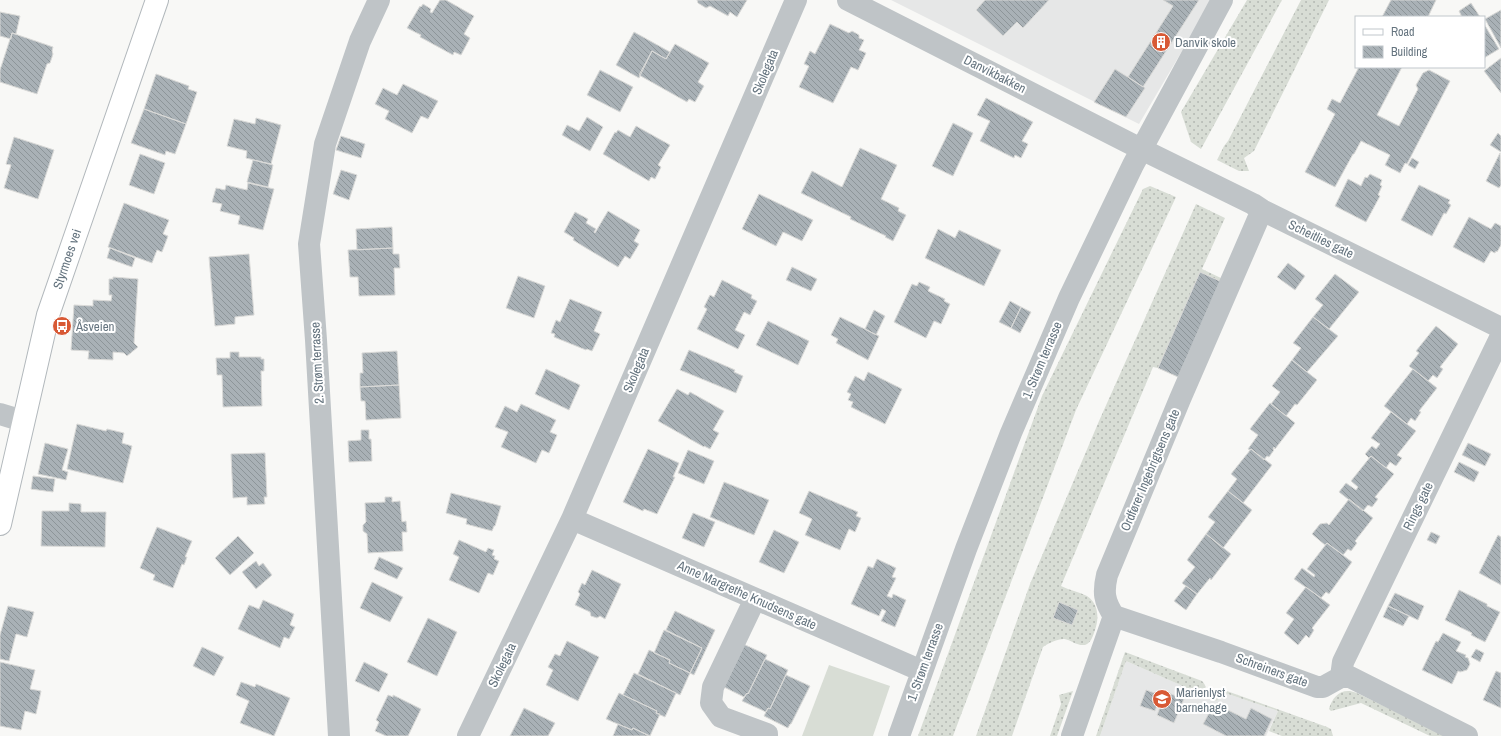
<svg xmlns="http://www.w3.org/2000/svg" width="1501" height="736" viewBox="0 0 1501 736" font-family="'Archivo Narrow',sans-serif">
<defs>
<pattern id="grass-dots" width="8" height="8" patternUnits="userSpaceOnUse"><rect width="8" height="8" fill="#d8ddd5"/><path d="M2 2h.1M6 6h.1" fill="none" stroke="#b3b8b2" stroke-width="1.8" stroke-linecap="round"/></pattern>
<pattern id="building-back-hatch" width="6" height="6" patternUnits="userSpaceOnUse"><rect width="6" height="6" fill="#a9b1b6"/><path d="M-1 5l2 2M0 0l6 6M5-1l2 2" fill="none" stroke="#8d9599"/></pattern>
</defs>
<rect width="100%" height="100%" fill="#f8f8f6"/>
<path fill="#e6e7e7" d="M 891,0 L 1212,0 L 1139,124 Z
M 1126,661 L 1217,701 L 1225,693 L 1278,711 L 1266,736 L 1100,736 Z"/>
<path fill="url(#grass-dots)" d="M 1247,0 L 1282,0 L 1201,149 L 1191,142 L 1181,112 Z
M 1301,0 L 1329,0 L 1254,151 L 1244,158 L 1249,171 L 1239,171 L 1217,160 L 1224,146 L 1228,141 Z
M 1150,186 L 1176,197 L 1076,410 L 953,736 L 918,736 L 1042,396 L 1143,189 Z
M 1196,204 L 1225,218 L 1202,269 L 1223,279 L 1222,282 L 1200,272 L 1158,368 L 1153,367 L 1061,586 C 1069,590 1079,592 1087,596 C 1099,604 1099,619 1095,630 C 1093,636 1091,643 1085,645 C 1077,646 1071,640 1064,639 C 1057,639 1049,643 1043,647 L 1012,736 L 976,736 L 1030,584 L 1099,421 Z
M 1125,652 L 1202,681 C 1207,686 1206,689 1203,695 L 1126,661 L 1100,736 L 1096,736 Z
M 1224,690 L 1327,727 L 1331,729 L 1333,736 L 1282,736 L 1269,731 L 1278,711 L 1225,693 L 1217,701 L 1214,700 L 1220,691 Z
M 1073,691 L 1057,736 L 1050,736 L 1061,704 L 1059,695 Z
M 1350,691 L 1357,693 L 1446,736 L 1430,736 L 1361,703 L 1331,711 L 1329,709 C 1332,698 1339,690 1350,691 Z"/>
<path fill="#d8ddd5" d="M 829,665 L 890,686 L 873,736 L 802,736 Z"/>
<path fill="url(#building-back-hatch)" stroke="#dadad8" d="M 440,0 L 446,0 L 474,16 L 464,34 L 470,38 L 461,55 L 454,52 L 453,55 L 420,37 L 421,35 L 407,28 L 420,6 L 421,7 L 423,4 L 431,9 L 430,12 L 432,13 Z
M 697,0 L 747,0 L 737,17 L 730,12 L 728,16 L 710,6 L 706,8 L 698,3 Z
M 985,0 L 1049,0 L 1023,28 L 1017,22 L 1003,36 L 976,10 Z
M 1163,0 L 1199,0 L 1143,87 L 1128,77 L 1173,6 Z
M 1391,0 L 1436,0 L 1428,17 L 1382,17 Z
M 1471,3 L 1480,17 L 1462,17 L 1459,11 Z
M 1501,10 L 1501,48 L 1485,19 Z
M 0,12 L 20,16 L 16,34 L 12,33 L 11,39 L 0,36 Z
M 830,24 L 849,33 L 852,31 L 859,35 L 859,38 L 864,40 L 859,50 L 866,53 L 858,70 L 851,67 L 833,103 L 799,87 L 809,66 L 804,64 L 810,51 L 815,54 Z
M 1484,24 L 1499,49 L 1484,58 Z
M 634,32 L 670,52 L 666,59 L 652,51 L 639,78 L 616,65 Z
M 12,33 L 53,47 L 52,51 L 53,54 L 50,63 L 47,64 L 37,94 L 0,82 L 0,70 Z
M 675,44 L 709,63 L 698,82 L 704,86 L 695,102 L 689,99 L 687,102 L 639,75 L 652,51 L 666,59 Z
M 1501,58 L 1501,93 L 1484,71 Z
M 1359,67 L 1402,67 L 1377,115 L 1399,126 L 1418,89 L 1416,85 L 1423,73 L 1429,70 L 1450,81 L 1407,164 L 1405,163 L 1400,173 L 1385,165 L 1390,155 L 1361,141 L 1354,154 L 1353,154 L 1335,187 L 1305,172 L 1335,114 L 1327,109 L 1332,99 L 1340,103 Z
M 1115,69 L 1145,88 L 1126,117 L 1094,102 Z
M 600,70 L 633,87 L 620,112 L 587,95 Z
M 156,74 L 189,86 L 188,89 L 197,92 L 186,124 L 144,109 Z
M 403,84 L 438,101 L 428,119 L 421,116 L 412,133 L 385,119 L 389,111 L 375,104 L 383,88 L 397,95 Z
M 986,98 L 1033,122 L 1022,141 L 1028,144 L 1021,158 L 1015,155 L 1014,158 L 980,141 L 990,121 L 977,115 Z
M 144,109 L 186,124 L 175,154 L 166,151 L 165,155 L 131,143 Z
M 587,117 L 603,127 L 590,151 L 562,135 L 567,125 L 579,131 Z
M 256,118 L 281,125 L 271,164 L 246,158 L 247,151 L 227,146 L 234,119 L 255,124 Z
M 953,123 L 973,133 L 953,176 L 932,166 Z
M 636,126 L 670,145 L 658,165 L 661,167 L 655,179 L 651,177 L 649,181 L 603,154 L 615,132 L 616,133 L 618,130 L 630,137 Z
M 1498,133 L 1501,136 L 1501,152 L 1490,145 Z
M 341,136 L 365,144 L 361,158 L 336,150 Z
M 14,137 L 54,150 L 38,199 L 4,188 L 11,165 L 6,164 Z
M 860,148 L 897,165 L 881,199 L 899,208 L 898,211 L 906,215 L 893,241 L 885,237 L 886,236 L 850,219 L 851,217 L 801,193 L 812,171 L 842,187 Z
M 1500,153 L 1501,185 L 1499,188 L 1486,181 Z
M 140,154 L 165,163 L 154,194 L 129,185 Z
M 1412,158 L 1419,162 L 1415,169 L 1408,165 Z
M 253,160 L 273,165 L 268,187 L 247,182 Z
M 341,170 L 357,175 L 349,200 L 333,194 Z
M 1370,174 L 1382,180 L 1380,185 L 1382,186 L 1378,195 L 1380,196 L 1366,222 L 1335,206 L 1348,179 L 1361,186 L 1365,177 L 1367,178 Z
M 248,183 L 274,189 L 263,230 L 238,224 L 240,216 L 220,211 L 222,204 L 212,202 L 216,188 L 225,190 L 226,185 L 247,190 Z
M 1419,185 L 1450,200 L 1448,203 L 1451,205 L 1446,214 L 1444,213 L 1432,236 L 1401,220 Z
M 759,194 L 813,220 L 802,241 L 783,232 L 776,246 L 742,229 Z
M 124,203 L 169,220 L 163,234 L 168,236 L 162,252 L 157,250 L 152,263 L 108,247 Z
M 608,211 L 640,230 L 634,241 L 639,244 L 630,259 L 625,256 L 618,267 L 586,248 L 573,240 L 574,238 L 564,232 L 575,212 L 588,219 L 586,223 L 596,229 L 594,232 L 595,233 Z
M 1469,217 L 1491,229 L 1495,223 L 1501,226 L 1501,245 L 1497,252 L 1496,251 L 1495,253 L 1491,251 L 1484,263 L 1453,247 Z
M 392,227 L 393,248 L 357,250 L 356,229 Z
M 938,229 L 955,238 L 959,230 L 1001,250 L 984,286 L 925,258 Z
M 110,248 L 135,258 L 132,267 L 107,258 Z
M 393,248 L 393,254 L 399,254 L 400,268 L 394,268 L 395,295 L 359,296 L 358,277 L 350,277 L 348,250 Z
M 249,254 L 254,315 L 235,317 L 235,324 L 215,326 L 209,257 Z
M 1288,263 L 1305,276 L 1295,290 L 1277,277 Z
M 792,267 L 817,279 L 811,291 L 786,280 Z
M 1200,272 L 1222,282 L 1178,377 L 1158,368 Z
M 1335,274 L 1359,292 L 1329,329 L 1313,317 L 1323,305 L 1315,299 Z
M 518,276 L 545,286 L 534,318 L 506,308 Z
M 113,277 L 138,279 L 134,343 L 138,347 L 127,356 L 124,353 L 113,352 L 113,360 L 88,359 L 89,351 L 71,350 L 74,305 L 93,306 L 93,300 L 111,301 L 112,295 L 109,295 L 109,279 L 113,279 Z
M 722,280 L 752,295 L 751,298 L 757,301 L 750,315 L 744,312 L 735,330 L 745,335 L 738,349 L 697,329 L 707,309 L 704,307 L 710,295 L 714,297 Z
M 919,282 L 930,287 L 928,291 L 945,299 L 944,301 L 950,304 L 941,324 L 934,321 L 926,338 L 894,322 L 912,284 L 917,286 Z
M 570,299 L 602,312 L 594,331 L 600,334 L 592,351 L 587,349 L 586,350 L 554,337 L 555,334 L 551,333 L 556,320 L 560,322 Z
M 1010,301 L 1021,307 L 1011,328 L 999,322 Z
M 1021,307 L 1031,312 L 1020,333 L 1011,328 Z
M 874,310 L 885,316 L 876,335 L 865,329 Z
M 840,317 L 879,336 L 868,360 L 836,343 L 838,339 L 831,335 Z
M 1313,317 L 1338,336 L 1307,372 L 1292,360 L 1301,348 L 1293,343 Z
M 768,321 L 809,341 L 798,365 L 756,345 Z
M 1436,326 L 1458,344 L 1440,367 L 1443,369 L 1437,378 L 1433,375 L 1428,381 L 1409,366 L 1419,353 L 1416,351 Z
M 689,350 L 735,370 L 734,372 L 743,376 L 736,393 L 680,370 Z
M 397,351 L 399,385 L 360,387 L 360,373 L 363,373 L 362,353 Z
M 230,352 L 239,352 L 239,357 L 261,357 L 261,359 L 264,359 L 264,371 L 261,371 L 262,406 L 223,407 L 222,375 L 217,375 L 216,358 L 230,358 Z
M 1292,360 L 1317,380 L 1297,405 L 1295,404 L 1286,416 L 1271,404 L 1280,392 L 1272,386 Z
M 546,369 L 580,385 L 569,410 L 535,394 Z
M 1413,369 L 1437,388 L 1419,411 L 1421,412 L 1415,421 L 1411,418 L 1407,424 L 1384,406 Z
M 868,372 L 902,389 L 885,424 L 851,407 L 853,402 L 848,400 L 851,394 L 847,392 L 855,376 L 864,381 Z
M 399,385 L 401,418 L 366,420 L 365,401 L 361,401 L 360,387 Z
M 677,389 L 688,395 L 690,392 L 724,411 L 713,430 L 719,433 L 710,449 L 704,446 L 704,447 L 658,421 Z
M 1270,403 L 1295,423 L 1275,449 L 1274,447 L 1273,449 L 1274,450 L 1269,457 L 1267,456 L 1264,460 L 1251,449 L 1250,450 L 1248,449 L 1258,435 L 1250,429 Z
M 521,404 L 556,420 L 550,432 L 557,435 L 549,453 L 542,450 L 536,463 L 501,447 L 508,432 L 495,427 L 505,406 L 517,412 Z
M 1391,412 L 1416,431 L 1397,455 L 1402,458 L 1396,466 L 1390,462 L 1386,468 L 1371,456 L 1369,458 L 1365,454 L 1372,446 L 1376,449 L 1380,444 L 1371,438 Z
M 77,424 L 106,431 L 107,429 L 124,433 L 122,443 L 132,446 L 123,483 L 67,469 Z
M 361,430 L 369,430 L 369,439 L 371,439 L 372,461 L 349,462 L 348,441 L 361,440 Z
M 45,443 L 68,449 L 62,470 L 68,472 L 66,480 L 38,474 Z
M 1468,443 L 1491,454 L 1485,466 L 1462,455 Z
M 648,449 L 679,463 L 673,477 L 675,477 L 657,514 L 644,509 L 643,511 L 623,502 Z
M 1251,449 L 1272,465 L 1243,503 L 1228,491 L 1237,479 L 1231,474 Z
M 688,450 L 714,461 L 704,484 L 678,473 Z
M 265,453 L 267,497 L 264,497 L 265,504 L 247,505 L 247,497 L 233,498 L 231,454 Z
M 1371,456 L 1394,474 L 1375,497 L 1378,499 L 1372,507 L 1368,505 L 1363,511 L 1339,492 L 1346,483 L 1356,490 L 1358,487 L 1351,481 Z
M 1459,462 L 1479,472 L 1474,482 L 1454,472 Z
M 33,476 L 55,479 L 53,492 L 31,489 Z
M 724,482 L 769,500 L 754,535 L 710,517 Z
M 809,491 L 858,512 L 856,516 L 861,518 L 855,532 L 849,529 L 840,550 L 805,535 L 812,519 L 799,513 Z
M 1228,491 L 1252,510 L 1223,548 L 1206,534 L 1215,522 L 1208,517 Z
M 451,493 L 501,506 L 495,526 L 494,526 L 492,531 L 466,524 L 467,519 L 446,513 Z
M 385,497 L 392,497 L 392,502 L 400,501 L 402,522 L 406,521 L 407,532 L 402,532 L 403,551 L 368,553 L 367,534 L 363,531 L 363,525 L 366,522 L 365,503 L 385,502 Z
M 1349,499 L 1373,518 L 1355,541 L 1357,543 L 1351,551 L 1348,549 L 1343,555 L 1327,543 L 1325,545 L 1312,534 L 1320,524 L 1327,523 L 1329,525 Z
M 69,503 L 81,504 L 81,512 L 106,512 L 105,547 L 41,546 L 42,511 L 69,511 Z
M 693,513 L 715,522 L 704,547 L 682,538 Z
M 157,527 L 192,541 L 185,557 L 187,557 L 184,565 L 182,564 L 173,588 L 153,580 L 155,575 L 140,568 Z
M 774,530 L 799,542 L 784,573 L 759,562 Z
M 1431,532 L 1440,536 L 1436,544 L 1427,540 Z
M 1206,534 L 1231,554 L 1211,580 L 1210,578 L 1197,594 L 1182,583 L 1195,567 L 1187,560 Z
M 1498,535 L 1501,537 L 1501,585 L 1479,573 Z
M 238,536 L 254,553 L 230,575 L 215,558 Z
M 459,540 L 486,552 L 488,548 L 494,550 L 492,555 L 495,556 L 494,559 L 499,561 L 493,575 L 488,573 L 479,593 L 449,580 L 459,557 L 453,554 Z
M 1327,543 L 1352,562 L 1329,594 L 1326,592 L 1321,598 L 1294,579 L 1302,568 L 1314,577 L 1315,575 L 1307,569 Z
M 379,557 L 403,568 L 397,579 L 374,569 Z
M 877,559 L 896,568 L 892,577 L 896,578 L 887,596 L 892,598 L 893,594 L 906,600 L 895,627 L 881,621 L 886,611 L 882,609 L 879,616 L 851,604 L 868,566 L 873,568 Z
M 256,561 L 259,566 L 263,563 L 272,575 L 256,589 L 242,572 Z
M 592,570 L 621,584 L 605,619 L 600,616 L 597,618 L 591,616 L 590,612 L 575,605 L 580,594 L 578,592 L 582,583 L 585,585 Z
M 372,582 L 403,597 L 390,622 L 360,608 Z
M 1186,586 L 1197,594 L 1186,610 L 1174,601 Z
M 1306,587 L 1330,605 L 1312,628 L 1314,630 L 1309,638 L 1306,635 L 1298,645 L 1284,633 L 1294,619 L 1286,613 Z
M 1459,590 L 1487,604 L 1487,606 L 1500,612 L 1485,642 L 1471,635 L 1472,633 L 1445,620 Z
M 1395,593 L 1424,606 L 1418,620 L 1388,606 Z
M 263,600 L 294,614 L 290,625 L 295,627 L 289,639 L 284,637 L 280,648 L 238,629 L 249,605 L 259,609 Z
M 1059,602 L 1078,610 L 1072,625 L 1053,618 Z
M 8,606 L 34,612 L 27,637 L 16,634 L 9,661 L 0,659 L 0,635 Z
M 1388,606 L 1409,616 L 1403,626 L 1383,617 Z
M 675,611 L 715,630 L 694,675 L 690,673 L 702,648 L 666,630 Z
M 428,618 L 457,632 L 437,676 L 407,662 Z
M 664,630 L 702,648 L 690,673 L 669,663 L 670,660 L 654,653 Z
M 1443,633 L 1461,642 L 1456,651 L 1466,655 L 1465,657 L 1468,658 L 1470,664 L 1467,670 L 1460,672 L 1458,671 L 1452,684 L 1422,670 L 1436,641 L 1438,642 Z
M 567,641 L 599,657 L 578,701 L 546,685 L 553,670 L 548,667 L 555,654 L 560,656 Z
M 741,643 L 767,655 L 748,694 L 747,693 L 744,697 L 722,686 Z
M 202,647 L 224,657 L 214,676 L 193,666 Z
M 1476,649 L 1484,653 L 1480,662 L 1471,657 Z
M 649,650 L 670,660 L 669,663 L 690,673 L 680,695 L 638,674 Z
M 765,659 L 788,670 L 770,709 L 768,708 L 766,712 L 742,701 L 747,693 L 748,694 Z
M 0,662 L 35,670 L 30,689 L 41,691 L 36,714 L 25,711 L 21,730 L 0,726 Z
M 364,662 L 388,674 L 379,692 L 355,681 Z
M 1496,671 L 1501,673 L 1501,708 L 1483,700 Z
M 634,673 L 676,693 L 665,717 L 656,713 L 657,711 L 623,695 Z
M 786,675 L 810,686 L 791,724 L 790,724 L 788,728 L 764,716 L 768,708 L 770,709 Z
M 241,682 L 255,687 L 256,684 L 290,698 L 274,736 L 240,723 L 249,701 L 236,695 Z
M 1146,690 L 1161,695 L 1155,711 L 1140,706 Z
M 1166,692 L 1184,699 L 1174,723 L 1157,715 Z
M 619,693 L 657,711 L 656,713 L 660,714 L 650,736 L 633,728 L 632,730 L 606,719 Z
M 388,695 L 393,697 L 393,695 L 421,709 L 408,736 L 386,736 L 375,731 L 379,722 L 376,720 Z
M 1218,705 L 1246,719 L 1251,708 L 1272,719 L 1264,736 L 1226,736 L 1203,724 L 1209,713 L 1213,715 Z
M 524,708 L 555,723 L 548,736 L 510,736 Z
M 618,724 L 632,730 L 633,728 L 649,736 L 613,736 Z"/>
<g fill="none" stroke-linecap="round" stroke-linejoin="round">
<g stroke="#b2b8bc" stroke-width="24">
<path id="secondary" d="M 0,524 L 48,315 L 157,0"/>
</g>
<path stroke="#bfc4c7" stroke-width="22" d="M 848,0 L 1141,149 L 1253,204 L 1262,210 L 1501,328
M 0,414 L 23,421
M 572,519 L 922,671
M 755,599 L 713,687 L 711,703 L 721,717 L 767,734 L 767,736
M 1114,616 C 1104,601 1103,592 1107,575 L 1180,399 L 1262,210
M 1114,616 L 1221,652 L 1317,687 L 1323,687 L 1341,677 L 1350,677 L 1467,736
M 1341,677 L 1343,662 L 1501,336
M 339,736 L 316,340 L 309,244 L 325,144 L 360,41 L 379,0
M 468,736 L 572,519 L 796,0
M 899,736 L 966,549 L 1011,433 L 1069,298 L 1133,165 L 1222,0
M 1072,736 L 1114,616"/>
<use href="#secondary" stroke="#fff" stroke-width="22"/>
</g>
<defs>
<g id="building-disc" transform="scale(1)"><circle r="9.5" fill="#d85935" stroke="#fff"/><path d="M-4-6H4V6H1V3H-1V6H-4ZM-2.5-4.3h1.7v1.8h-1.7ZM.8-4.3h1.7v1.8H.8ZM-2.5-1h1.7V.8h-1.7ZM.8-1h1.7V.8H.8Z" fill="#fff"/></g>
<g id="bus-disc" transform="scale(1)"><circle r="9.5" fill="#d85935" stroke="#fff"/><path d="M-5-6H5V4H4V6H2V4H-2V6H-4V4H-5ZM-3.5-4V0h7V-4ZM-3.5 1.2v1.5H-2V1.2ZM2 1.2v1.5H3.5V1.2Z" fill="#fff"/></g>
<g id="school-disc" transform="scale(1)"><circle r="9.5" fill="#d85935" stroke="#fff"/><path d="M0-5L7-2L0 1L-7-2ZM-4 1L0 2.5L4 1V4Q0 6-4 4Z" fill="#fff"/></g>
</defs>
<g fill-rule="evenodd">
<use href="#building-disc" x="1161" y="42"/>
<use href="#bus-disc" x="62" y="326"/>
<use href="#school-disc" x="1162" y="699"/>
</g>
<g text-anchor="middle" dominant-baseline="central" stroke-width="4" stroke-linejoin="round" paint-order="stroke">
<g font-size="13" fill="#65747f" stroke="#fff" text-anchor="start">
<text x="1175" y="42">Danvik skole</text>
<text x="76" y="326">Åsveien</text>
<text x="1176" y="692">Marienlyst<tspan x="1176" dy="15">barnehage</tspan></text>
</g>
<g font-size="13" fill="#65747f" stroke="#fff">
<text transform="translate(765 72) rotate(-67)">Skolegata</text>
<text transform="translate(995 74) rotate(27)">Danvikbakken</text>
<text transform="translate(1321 239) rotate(26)">Scheitlies gate</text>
<text transform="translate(67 259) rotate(-71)">Styrmoes vei</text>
<text transform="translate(1042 360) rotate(-67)">1. Strøm terrasse</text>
<text transform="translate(317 363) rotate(-93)">2. Strøm terrasse</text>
<text transform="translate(636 370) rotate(-67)">Skolegata</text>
<text transform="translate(1150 470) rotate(-67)">Ordfører Ingebrigtsens gate</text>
<text transform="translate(1418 506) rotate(-64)">Rings gate</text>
<text transform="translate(747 595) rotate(24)">Anne Margrethe Knudsens gate</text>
<text transform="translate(925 662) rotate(-70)">1. Strøm terrasse</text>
<text transform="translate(502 665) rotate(-64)">Skolegata</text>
<text transform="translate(1272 670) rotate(20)">Schreiners gate</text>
</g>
</g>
<rect x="1355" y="16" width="130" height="52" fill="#ffffff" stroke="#c1c7cc"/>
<rect x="1363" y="29" width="20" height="6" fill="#ffffff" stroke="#c1c7cc"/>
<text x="1391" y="36" font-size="12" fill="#65747f">Road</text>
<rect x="1363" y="46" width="20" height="12" fill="url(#building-back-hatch)" stroke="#c1c7cc"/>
<text x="1391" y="56" font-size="12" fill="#65747f">Building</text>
</svg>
